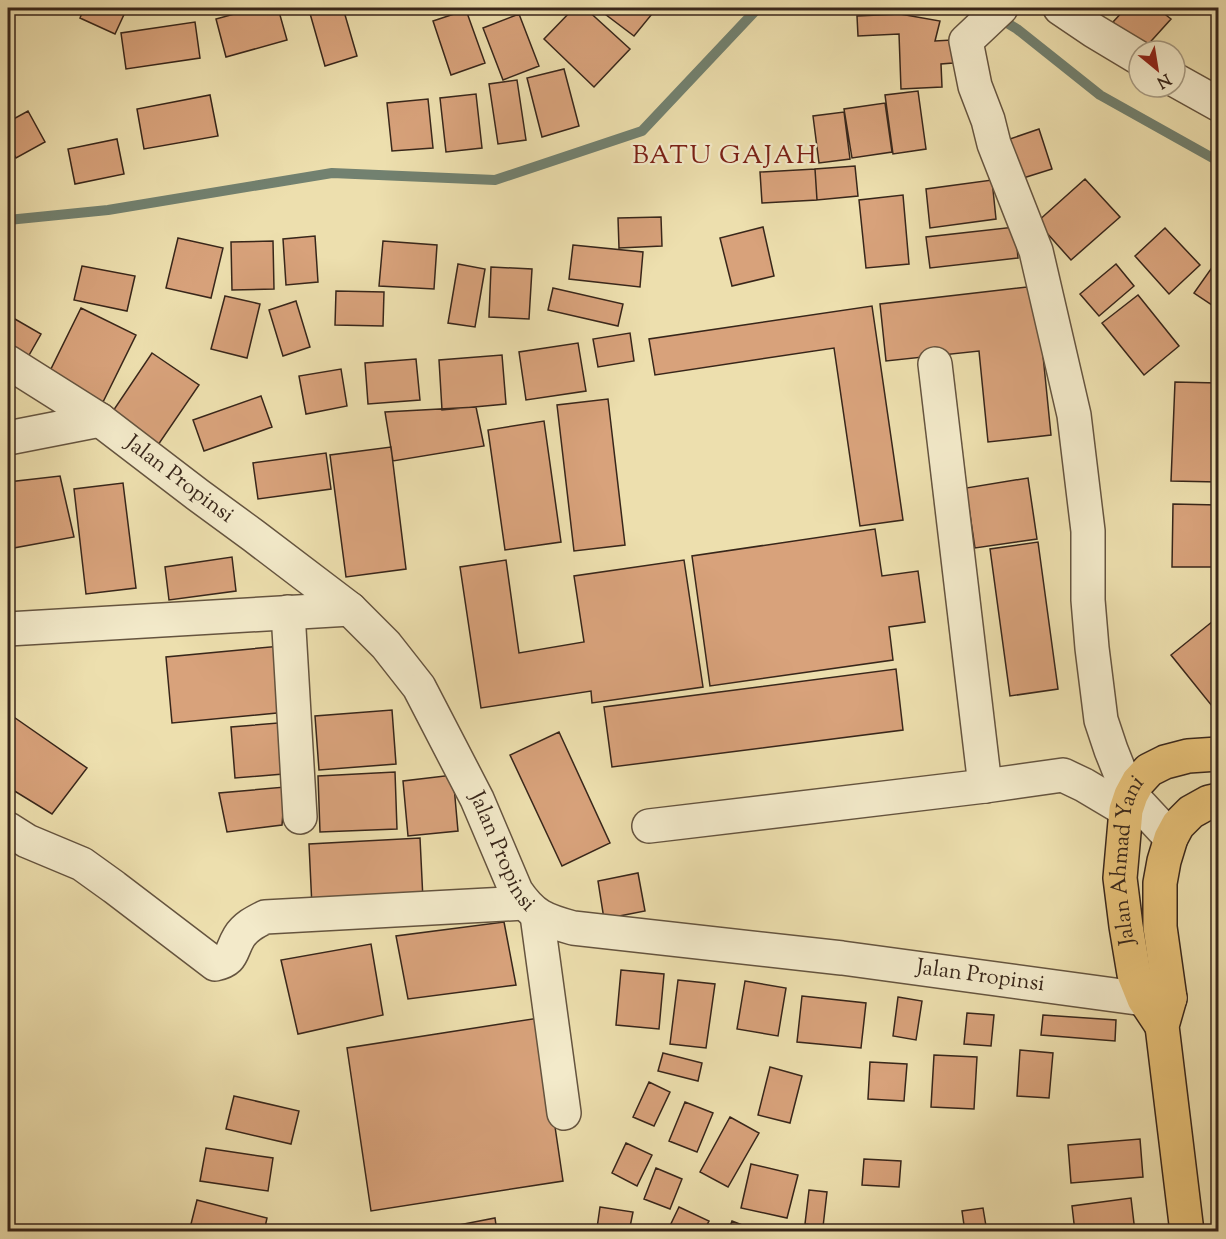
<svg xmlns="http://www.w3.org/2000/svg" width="1226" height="1239" viewBox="0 0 1226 1239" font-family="'Sorts Mill Goudy',serif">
<rect width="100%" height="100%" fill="#eddfae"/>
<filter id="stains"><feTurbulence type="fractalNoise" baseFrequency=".00333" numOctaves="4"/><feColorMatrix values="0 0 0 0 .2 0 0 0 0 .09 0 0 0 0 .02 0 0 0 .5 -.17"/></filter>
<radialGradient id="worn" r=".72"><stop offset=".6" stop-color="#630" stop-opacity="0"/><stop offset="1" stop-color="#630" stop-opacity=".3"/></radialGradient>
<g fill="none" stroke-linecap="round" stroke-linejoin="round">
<path stroke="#728170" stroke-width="10" d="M 997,17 L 1017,29 L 1100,95 L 1218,161
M 8,220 L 108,210 L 332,173 L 495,180 L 642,131 L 758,8"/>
</g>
<path fill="#d8a27b" stroke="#38261a" stroke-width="1.5" d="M 84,8 L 127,8 L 115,34 L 80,18 Z
M 256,8 L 278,8 L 287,40 L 226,57 L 216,19 Z
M 316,8 L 343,8 L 357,56 L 325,66 L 309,10 Z
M 574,8 L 585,8 L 630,49 L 594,87 L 544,39 Z
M 597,8 L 643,8 L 652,14 L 634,36 Z
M 1126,8 L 1157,8 L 1171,19 L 1144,49 L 1113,22 Z
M 466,10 L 485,63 L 451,75 L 433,21 Z
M 519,14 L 539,66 L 503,80 L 483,28 Z
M 900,14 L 940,21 L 935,41 L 952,40 L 953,63 L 941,64 L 942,87 L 901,89 L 899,34 L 858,36 L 857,16 Z
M 195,22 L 200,58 L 126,69 L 121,33 Z
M 564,69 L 579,126 L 542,137 L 527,78 Z
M 517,80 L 526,140 L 498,144 L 489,84 Z
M 918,91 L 926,149 L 893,154 L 885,95 Z
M 476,94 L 482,148 L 446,152 L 440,98 Z
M 210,95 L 218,136 L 144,149 L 137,109 Z
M 428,99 L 433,148 L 392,151 L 387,103 Z
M 885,103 L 892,152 L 852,158 L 844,109 Z
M 28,111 L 45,142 L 16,158 L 8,143 L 8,122 Z
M 844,112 L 850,159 L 819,163 L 813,116 Z
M 1039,129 L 1052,169 L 1020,179 L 1007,140 Z
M 117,139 L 124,174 L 75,184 L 68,149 Z
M 855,166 L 858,196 L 817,200 L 815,169 Z
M 815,169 L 817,200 L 762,203 L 760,172 Z
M 1085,179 L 1120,217 L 1071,260 L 1037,222 Z
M 992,180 L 996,219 L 930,228 L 926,189 Z
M 903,195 L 909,264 L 866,268 L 859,200 Z
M 661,217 L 662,246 L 619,248 L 618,218 Z
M 763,227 L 774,276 L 732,286 L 720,238 Z
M 1015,227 L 1018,258 L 930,268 L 926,237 Z
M 1165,228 L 1200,265 L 1169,294 L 1135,256 Z
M 315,236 L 318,282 L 286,285 L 283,239 Z
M 178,238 L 223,248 L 211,298 L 166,288 Z
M 273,241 L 274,289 L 232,290 L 231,242 Z
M 383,241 L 437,245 L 434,289 L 379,286 Z
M 573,245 L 643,252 L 640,287 L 569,279 Z
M 458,264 L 485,269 L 475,327 L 448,323 Z
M 1116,264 L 1134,286 L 1099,316 L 1080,294 Z
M 82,266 L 135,276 L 127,311 L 74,300 Z
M 1213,266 L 1218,270 L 1218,309 L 1194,293 Z
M 491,267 L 532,269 L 529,319 L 489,317 Z
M 1036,286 L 1051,435 L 988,442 L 979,351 L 886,361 L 880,304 Z
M 553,288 L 623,304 L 618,326 L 548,310 Z
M 336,291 L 384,292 L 383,326 L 335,325 Z
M 1138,295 L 1179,346 L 1144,375 L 1102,323 Z
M 225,296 L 260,304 L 247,358 L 211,349 Z
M 296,301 L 310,347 L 283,356 L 269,310 Z
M 872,306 L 903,520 L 860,526 L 834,348 L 655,375 L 649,339 Z
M 81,308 L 136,335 L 103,402 L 48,375 Z
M 8,315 L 41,334 L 24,364 L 8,355 Z
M 630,333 L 634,361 L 598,367 L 593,339 Z
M 578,343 L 586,391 L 526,400 L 519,352 Z
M 152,353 L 199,385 L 158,445 L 111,414 Z
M 502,355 L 506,404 L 442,410 L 439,360 Z
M 416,359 L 420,400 L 368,404 L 365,363 Z
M 341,369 L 347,406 L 306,414 L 299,376 Z
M 1175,382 L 1218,383 L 1218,482 L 1171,481 Z
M 261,396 L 272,427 L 204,451 L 193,420 Z
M 608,399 L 625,545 L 574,551 L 557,405 Z
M 476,407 L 484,446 L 393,461 L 385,412 Z
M 544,421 L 561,542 L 505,550 L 488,430 Z
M 391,447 L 406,569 L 346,577 L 330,455 Z
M 326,453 L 331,489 L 258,499 L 253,463 Z
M 60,476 L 74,537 L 8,549 L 8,482 Z
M 1028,478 L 1037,539 L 975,548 L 966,488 Z
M 123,483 L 136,588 L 86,594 L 74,489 Z
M 1173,504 L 1218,505 L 1218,567 L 1172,567 Z
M 875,529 L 882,576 L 918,571 L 925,622 L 889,627 L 893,660 L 710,686 L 692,556 Z
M 1038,542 L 1058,689 L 1010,696 L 990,549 Z
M 232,557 L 236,591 L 169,600 L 165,567 Z
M 506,560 L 519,653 L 584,642 L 574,576 L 684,560 L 703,687 L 592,703 L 591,691 L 481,708 L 460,567 Z
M 1218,617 L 1218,709 L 1216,711 L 1171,655 Z
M 281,646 L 287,712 L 172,723 L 166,657 Z
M 896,669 L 903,730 L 612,767 L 604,707 Z
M 392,710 L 396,764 L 319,770 L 315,716 Z
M 8,713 L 87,768 L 52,814 L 8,787 Z
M 290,722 L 295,773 L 235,778 L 231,727 Z
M 559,732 L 610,843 L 562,866 L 510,755 Z
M 395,772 L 397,829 L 320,832 L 318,776 Z
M 453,775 L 458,831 L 408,836 L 403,781 Z
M 285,787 L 282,825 L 227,832 L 219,793 Z
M 420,838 L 423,900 L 312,907 L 309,844 Z
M 638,873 L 645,911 L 604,919 L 598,881 Z
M 504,922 L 516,985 L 408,999 L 396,936 Z
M 371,944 L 383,1015 L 298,1034 L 281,960 Z
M 621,970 L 664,974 L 659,1029 L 616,1025 Z
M 678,980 L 715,984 L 706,1048 L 670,1044 Z
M 745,981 L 786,988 L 778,1036 L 737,1029 Z
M 802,996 L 866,1003 L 861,1048 L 797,1042 Z
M 898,997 L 922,1001 L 916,1040 L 893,1036 Z
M 967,1013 L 994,1015 L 991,1046 L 964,1044 Z
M 1043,1015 L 1116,1020 L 1115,1041 L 1041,1035 Z
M 539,1018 L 563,1181 L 371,1211 L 347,1048 Z
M 1020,1050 L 1053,1053 L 1049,1098 L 1017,1096 Z
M 663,1053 L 702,1063 L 698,1081 L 658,1071 Z
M 934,1055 L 977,1057 L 974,1109 L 931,1107 Z
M 870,1062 L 907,1064 L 904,1101 L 868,1099 Z
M 770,1067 L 802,1076 L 790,1123 L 758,1115 Z
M 649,1082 L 670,1092 L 654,1126 L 633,1117 Z
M 234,1096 L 299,1111 L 291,1144 L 226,1129 Z
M 685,1102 L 713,1113 L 697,1152 L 669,1141 Z
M 730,1117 L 759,1133 L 728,1187 L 700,1172 Z
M 1140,1139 L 1143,1177 L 1071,1183 L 1068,1145 Z
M 626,1143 L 652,1155 L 637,1186 L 612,1173 Z
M 206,1148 L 273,1158 L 268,1191 L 200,1181 Z
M 864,1159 L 901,1161 L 899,1187 L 862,1185 Z
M 751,1164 L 798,1175 L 787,1218 L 741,1208 Z
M 656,1168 L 682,1179 L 670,1209 L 644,1199 Z
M 809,1190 L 827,1192 L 823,1227 L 805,1224 Z
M 1131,1198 L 1135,1232 L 1075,1232 L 1072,1206 Z
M 197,1200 L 267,1218 L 264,1232 L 189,1232 Z
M 600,1207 L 633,1212 L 629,1232 L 597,1228 Z
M 679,1207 L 709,1221 L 703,1232 L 667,1232 Z
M 983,1208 L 987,1232 L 965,1232 L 962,1211 Z
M 495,1218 L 497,1232 L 448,1232 L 448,1227 Z
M 732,1221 L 760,1232 L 728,1232 Z"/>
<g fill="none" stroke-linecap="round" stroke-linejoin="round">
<g stroke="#65543f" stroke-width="36">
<g id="minor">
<path d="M 1001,8 L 966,41 L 975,86 L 988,120 L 994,144 L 1036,251 L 1074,415 L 1088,531 L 1088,600 L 1092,648 L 1101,720 L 1111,750 L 1121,775 L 1131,795 L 1171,838"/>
<path d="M 1060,8 L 1094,31 L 1139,58"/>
<path d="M 1175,80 L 1218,104"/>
<path id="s1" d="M 8,362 L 100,420 L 198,495 L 254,536 L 350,609 L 386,645 L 419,687 L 477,799 L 516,891 C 533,916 544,920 573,928 L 842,958 L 1144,999 L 1170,998"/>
<path d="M 935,364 L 985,786"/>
<path d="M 8,438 L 100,420"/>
<path d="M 288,612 L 300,817"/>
<path d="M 8,629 L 350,609"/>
<path d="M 649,826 L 985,786 L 1063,775 L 1084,785 L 1126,810"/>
<path d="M 8,829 L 27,841 L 82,864 L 114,887 L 215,964 C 234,960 230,952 239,937 C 245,927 255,922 265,917 L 524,903"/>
<path d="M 537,915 L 564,1113"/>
</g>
</g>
<g stroke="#38261a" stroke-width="36">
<g id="highway">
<path id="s2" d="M 1162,1026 L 1144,999 L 1134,974 L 1126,926 L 1120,878 L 1126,810 L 1131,795 L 1138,782 L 1149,770 L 1165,762 L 1188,756 L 1218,754"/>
<path d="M 1187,1232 L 1162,1026 L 1170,998 L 1160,927 L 1160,883 L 1164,861 L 1171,838 L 1178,825 L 1191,812 L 1209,802 L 1218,800"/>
</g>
</g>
<use href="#minor" stroke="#f3eaca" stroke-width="33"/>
<use href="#highway" stroke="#e6c077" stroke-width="33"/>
</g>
<g text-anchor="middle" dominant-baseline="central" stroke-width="4.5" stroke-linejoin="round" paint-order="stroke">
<g font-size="22" fill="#38261a" stroke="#f3eaca">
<text stroke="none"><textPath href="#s1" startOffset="208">Jalan Propinsi</textPath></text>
<text stroke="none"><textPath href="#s1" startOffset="711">Jalan Propinsi</textPath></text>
<text stroke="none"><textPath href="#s2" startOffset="174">Jalan Ahmad Yani</textPath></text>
<text stroke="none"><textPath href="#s1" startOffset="1233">Jalan Propinsi</textPath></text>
</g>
<g font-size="26" letter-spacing="1.5" fill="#7a1f14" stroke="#f3eaca">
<text x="725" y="156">BATU GAJAH</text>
</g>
</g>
<rect width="1226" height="1239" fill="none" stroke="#eddfae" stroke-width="30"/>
<rect x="9" y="9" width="1208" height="1221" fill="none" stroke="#38261a" stroke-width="3"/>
<rect x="15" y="15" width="1196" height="1209" fill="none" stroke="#38261a" stroke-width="1.5"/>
<g transform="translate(1157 69) rotate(150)"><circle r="28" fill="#f3eaca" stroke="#a89c84" stroke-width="1.5"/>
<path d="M0-4.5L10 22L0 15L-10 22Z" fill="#8f2418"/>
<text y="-9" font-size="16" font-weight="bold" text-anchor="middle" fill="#38261a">N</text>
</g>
<rect width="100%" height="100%" filter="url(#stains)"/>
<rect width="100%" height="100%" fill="url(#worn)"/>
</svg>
